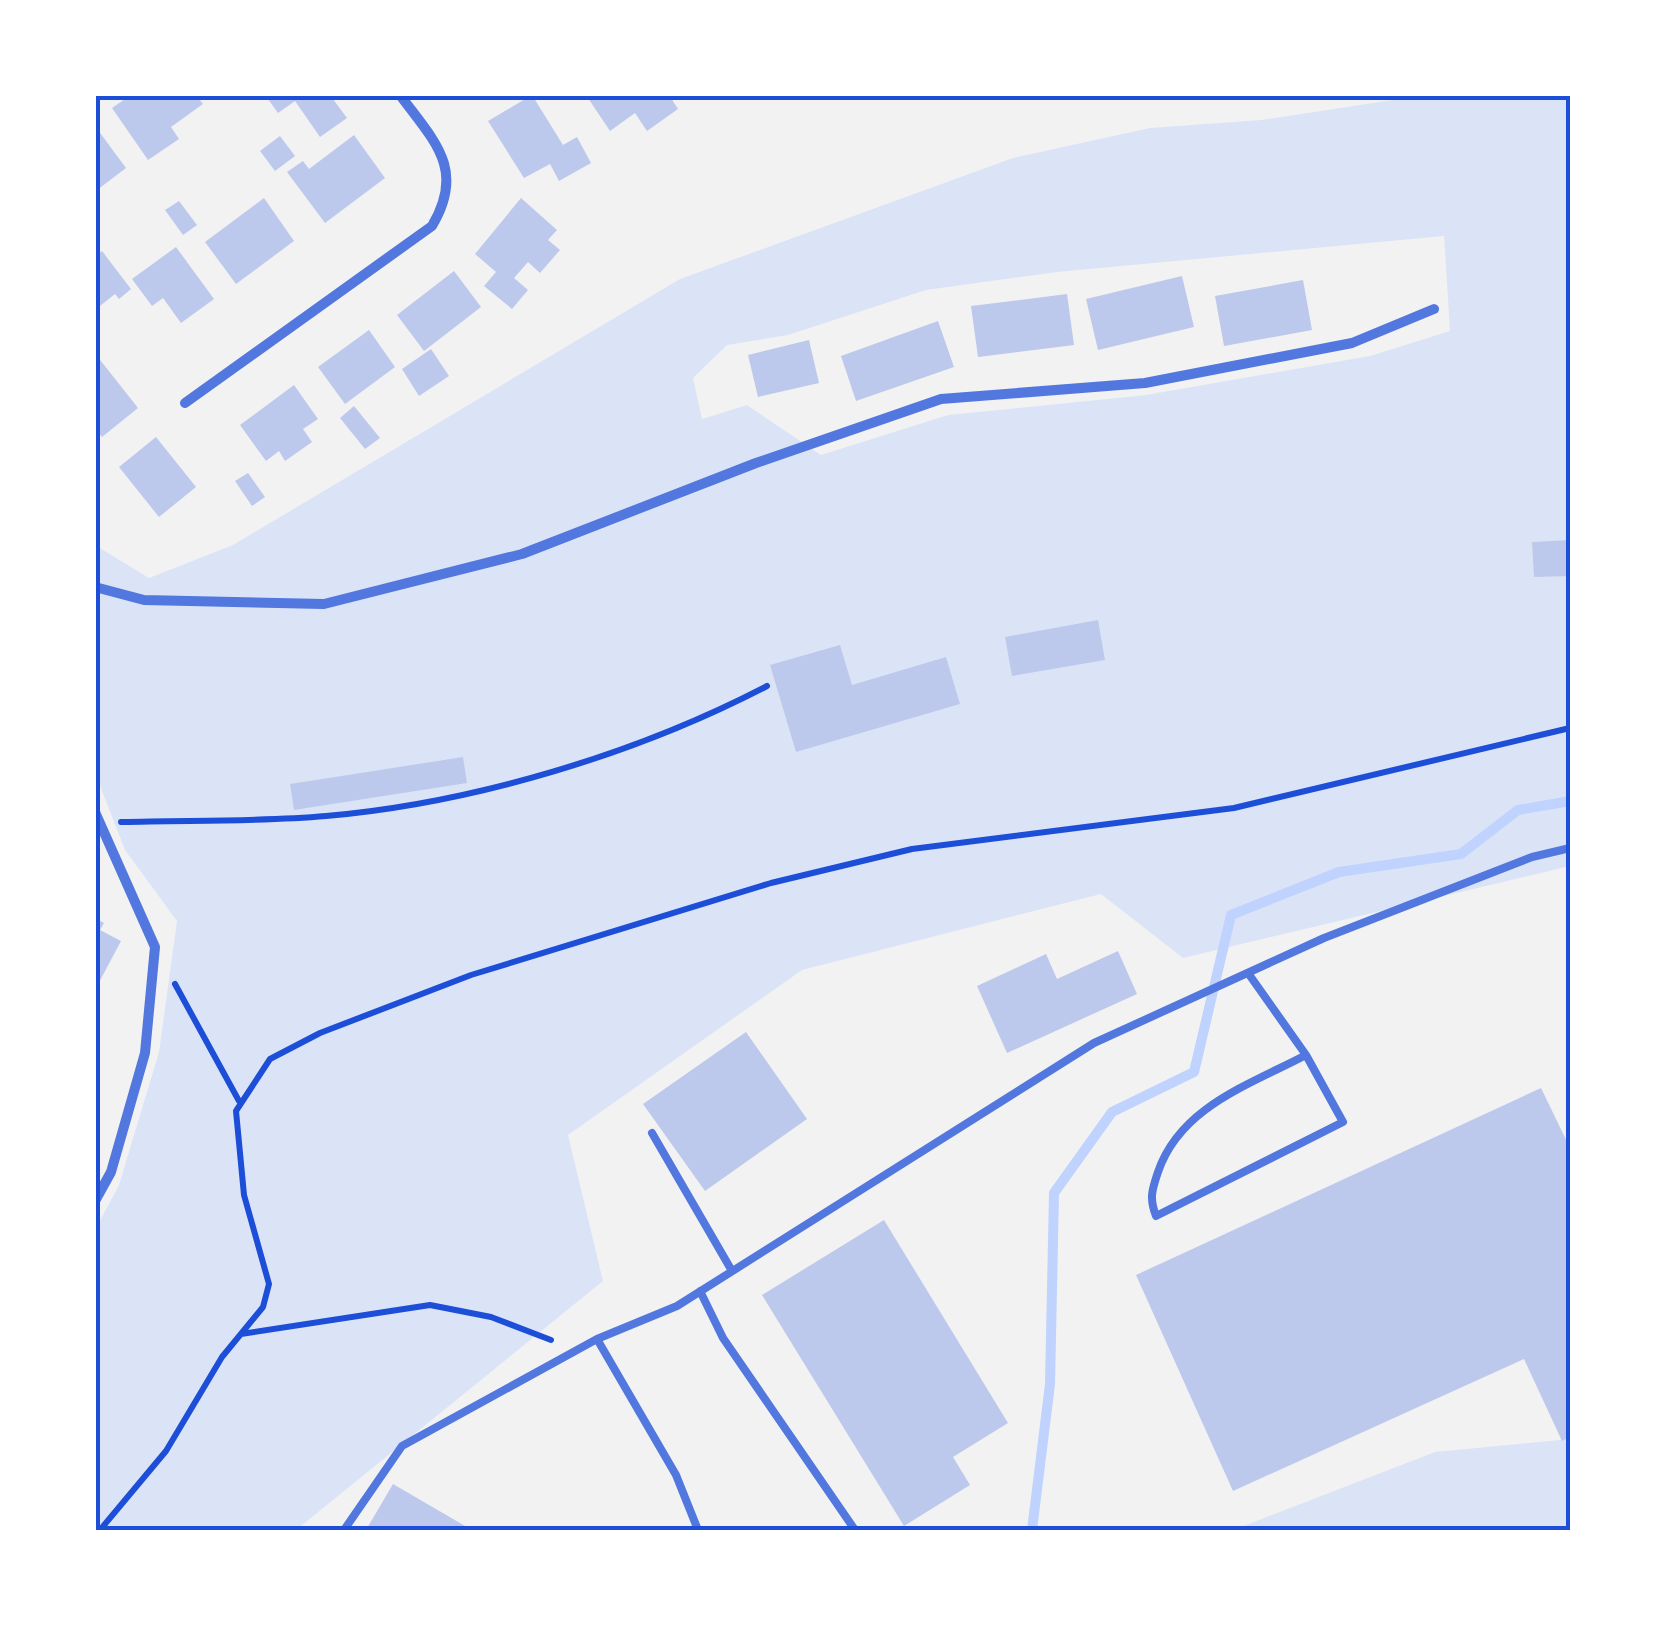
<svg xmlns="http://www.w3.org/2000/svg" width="1665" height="1625" viewBox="0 0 1665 1625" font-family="'Sofia Sans Condensed',sans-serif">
<rect width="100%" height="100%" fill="#f2f2f2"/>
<path fill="#dbe4f7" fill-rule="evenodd" d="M 1425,95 L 1570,95 L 1570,540 L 1532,543 L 1570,576 L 1570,866 L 1183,958 L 1101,894 L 802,970 L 568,1135 L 603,1281 L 296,1530 L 95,1530 L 95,1230 L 119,1185 L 159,1052 L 177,921 L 125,850 L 95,773 L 95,545 L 149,578 L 233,545 L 680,279 L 1013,158 L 1150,128 L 1261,120 ZM 1444,236 L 1450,331 L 1370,356 L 1146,395 L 948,415 L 821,455 L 747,405 L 702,419 L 693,378 L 727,345 L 788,335 L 926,290 L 1057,272 Z
M 1570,1439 L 1570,1530 L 1233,1530 L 1435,1452 Z"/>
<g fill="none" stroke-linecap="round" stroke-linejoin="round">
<path stroke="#bfd3fe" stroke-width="10" d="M 1032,1530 L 1050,1384 L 1054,1193 L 1112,1112 L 1194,1072 L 1231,915 L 1339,872 L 1461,854 L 1518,810 L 1570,801"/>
</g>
<path fill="#bdc9ec" d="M 131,95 L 196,95 L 203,104 L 171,127 L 179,139 L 148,160 L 112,108 Z
M 265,95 L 330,95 L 347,118 L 320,137 L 295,101 L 278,113 Z
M 532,95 L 563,145 L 577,137 L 591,163 L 559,181 L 550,164 L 524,178 L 488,121 Z
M 586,95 L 669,95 L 678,109 L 647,131 L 635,113 L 610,131 Z
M 95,126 L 126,168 L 97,190 L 95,188 Z
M 354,135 L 385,178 L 325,223 L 287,172 L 303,161 L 309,169 Z
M 280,136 L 295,156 L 275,171 L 260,151 Z
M 264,198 L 294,241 L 236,284 L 205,242 Z
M 521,198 L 557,230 L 548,240 L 560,250 L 540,273 L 528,262 L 514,278 L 528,290 L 512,309 L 484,286 L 496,272 L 475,254 Z
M 179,201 L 197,225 L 183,235 L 165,210 Z
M 176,247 L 214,299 L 181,323 L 163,298 L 152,306 L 132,279 Z
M 102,251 L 131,289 L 119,299 L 115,294 L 95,310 L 95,256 Z
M 454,271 L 481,307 L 424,351 L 397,315 Z
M 1182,276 L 1194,327 L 1098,350 L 1086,299 Z
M 1303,280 L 1312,330 L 1224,346 L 1215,296 Z
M 1067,294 L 1074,345 L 978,357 L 971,306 Z
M 938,321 L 954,367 L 856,401 L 841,356 Z
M 369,330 L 395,367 L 345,404 L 318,367 Z
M 809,340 L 819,383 L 758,397 L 748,355 Z
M 431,349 L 449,376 L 419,396 L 402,369 Z
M 97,356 L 138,408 L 102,437 L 95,428 Z
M 294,385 L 318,419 L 303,429 L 312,442 L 285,461 L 279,451 L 266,461 L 240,425 Z
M 354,406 L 380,438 L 365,449 L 340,418 Z
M 156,437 L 196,487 L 159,517 L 119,467 Z
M 248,473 L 265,497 L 252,506 L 235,481 Z
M 1570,540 L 1570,576 L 1534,577 L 1532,542 Z
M 1098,620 L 1105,660 L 1012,676 L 1005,637 Z
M 840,645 L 852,685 L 946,657 L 960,704 L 796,752 L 770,665 Z
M 463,757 L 467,783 L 294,810 L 290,784 Z
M 95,918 L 104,923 L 100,930 L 121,941 L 95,990 Z
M 1118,951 L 1137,994 L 1007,1053 L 977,986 L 1046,954 L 1057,979 Z
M 746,1032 L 807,1119 L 705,1191 L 643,1104 Z
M 1541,1088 L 1570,1148 L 1570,1437 L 1562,1441 L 1524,1359 L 1233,1491 L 1136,1275 Z
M 884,1220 L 1008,1423 L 953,1457 L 970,1485 L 904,1526 L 762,1295 Z
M 393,1484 L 472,1530 L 366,1530 Z"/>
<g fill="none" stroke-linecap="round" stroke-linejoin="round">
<path stroke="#1d4ed8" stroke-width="6" d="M 121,822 C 190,820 258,822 326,816 C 474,803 636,754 767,686
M 175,984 L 239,1101
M 241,1334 L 430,1305 L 491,1317 L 551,1340
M 100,1530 L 166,1451 L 222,1357 L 263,1307 L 269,1284 L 244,1195 L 236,1111 L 270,1059 L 320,1033 L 471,975 L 771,883 L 912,849 L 1234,808 L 1570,728"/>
<path stroke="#5277de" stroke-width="8" d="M 1248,973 L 1306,1055 L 1343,1122 L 1156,1216 C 1149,1198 1152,1190 1158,1172 C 1180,1107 1249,1085 1306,1055
M 652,1133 L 732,1271
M 700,1291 L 723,1338 L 855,1530
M 597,1339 L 676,1475 L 698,1530
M 344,1530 L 402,1446 L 597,1339 L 677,1306 L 1094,1043 L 1324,938 L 1532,857 L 1570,848"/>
<path stroke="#5277de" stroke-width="10" d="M 185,403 L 432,226 C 466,169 434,141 400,95
M 95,587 L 144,600 L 324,604 L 522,554 L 756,463 L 941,399 L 1145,383 L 1352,343 L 1434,309
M 95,812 L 155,947 L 145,1053 L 111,1172 L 95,1201"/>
</g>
<rect width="1665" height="1625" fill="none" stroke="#ffffff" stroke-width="195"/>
<rect x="98" y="98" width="1470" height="1430" fill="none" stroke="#1d4ed8" stroke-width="4"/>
</svg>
